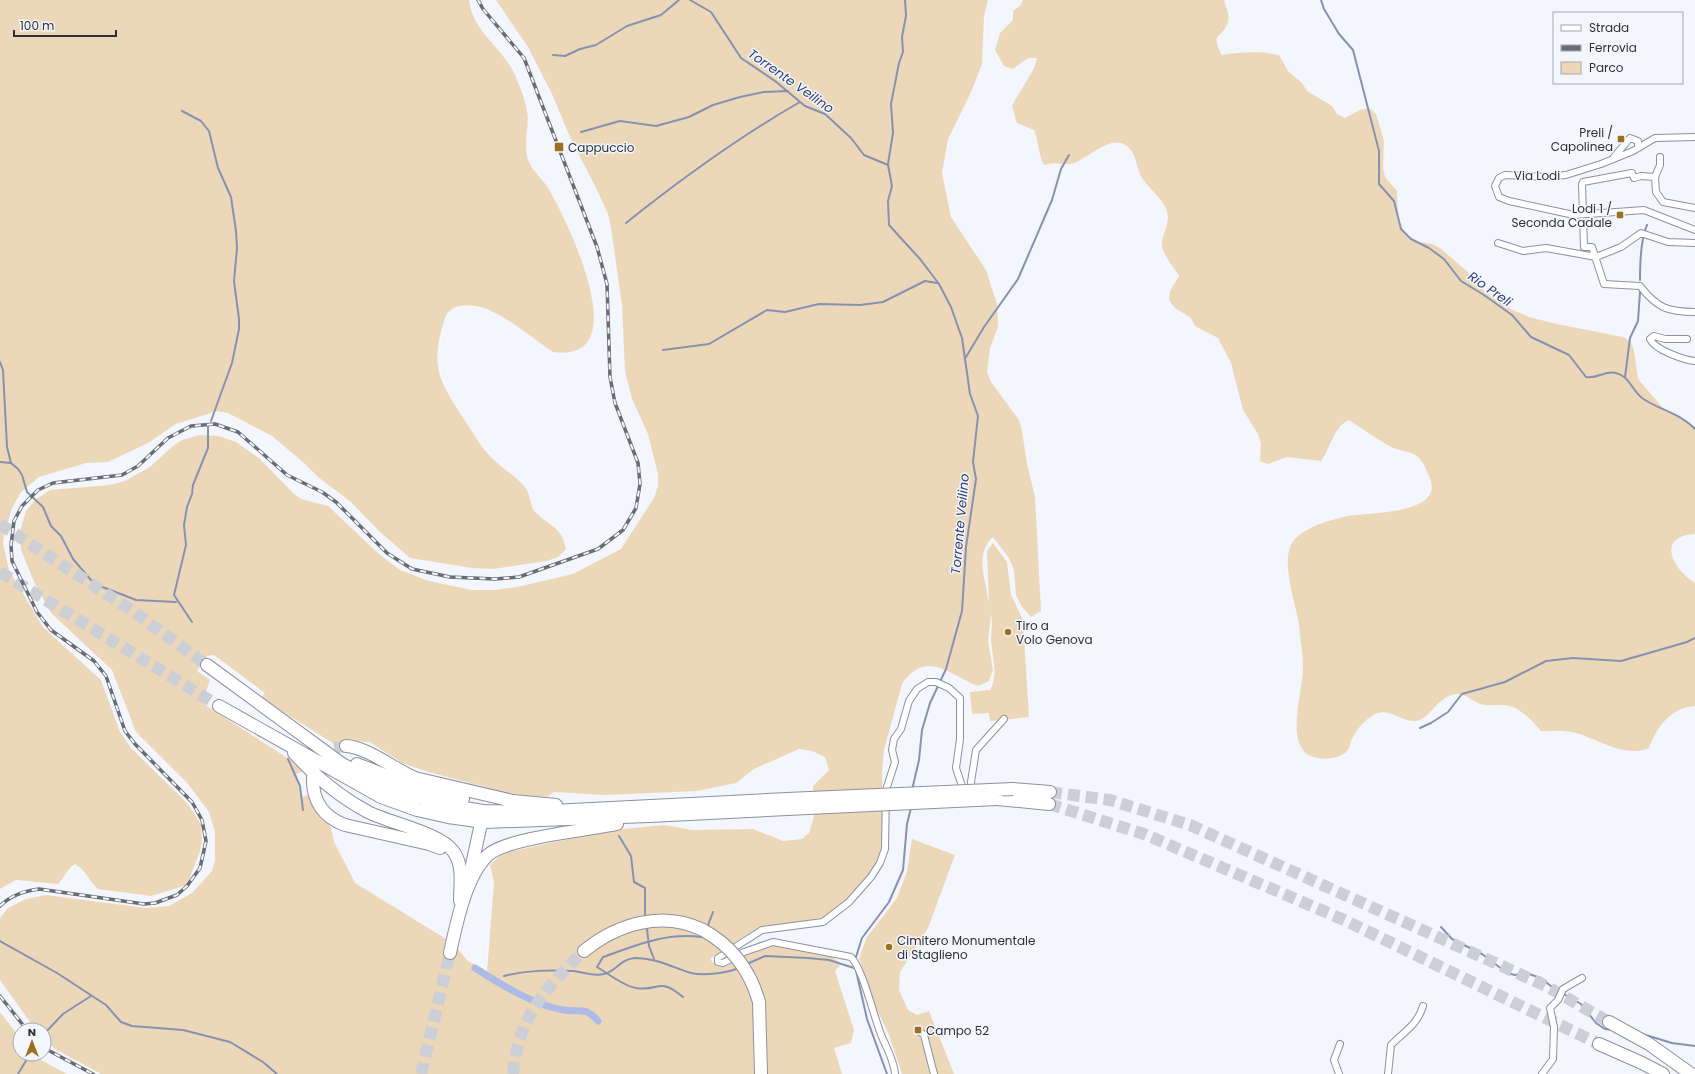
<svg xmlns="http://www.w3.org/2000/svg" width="1695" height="1074" viewBox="0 0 1695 1074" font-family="Poppins,sans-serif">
<rect width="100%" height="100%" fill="#f3f6fd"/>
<path fill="#ecd8b8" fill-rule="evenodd" d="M 0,0 L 469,0 C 472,30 500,46 513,71 C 518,82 525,98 527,111 C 530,127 522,146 529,162 C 534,173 544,180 550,191 C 568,223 637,364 553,352 C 533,339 503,313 481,307 C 466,304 449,303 444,321 C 430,367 439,381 464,419 C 472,431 479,444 488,454 C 499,466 513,474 524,486 C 531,493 529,506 536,513 C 552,528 561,526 566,549 L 558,557 L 547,561 L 493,569 L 472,568 L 410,558 L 379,531 L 351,502 L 318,477 L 304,463 L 272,436 L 228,413 L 217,411 L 176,424 L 148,443 L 108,462 L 86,463 L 39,477 L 21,492 L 12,508 L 4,534 L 3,544 L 9,570 L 43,627 L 101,680 L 120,732 L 131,748 L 187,803 L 201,824 L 202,842 L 200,851 L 187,885 L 151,896 L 98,889 C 89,881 86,870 75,864 C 67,869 65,877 58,884 L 16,880 L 0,889 Z
M 496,0 L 988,0 L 984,16 L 982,64 L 972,90 L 948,139 L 942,173 L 951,217 L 986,270 L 997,304 L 998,327 L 990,348 L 987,372 L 991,382 L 1019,420 L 1022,431 L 1027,464 L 1035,497 L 1041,611 L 1031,617 L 1022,607 L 1016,595 L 1014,570 L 1009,558 L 993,537 C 974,553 986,582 989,603 L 987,551 L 993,543 L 1007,562 L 1011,595 L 1023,620 L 1029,717 L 990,721 L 989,713 L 972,714 L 970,692 L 990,690 C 999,674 992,657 991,640 C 991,631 993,623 991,614 L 988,641 L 993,670 L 989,681 L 978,686 C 948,674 926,649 902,684 L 884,750 L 882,772 L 883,844 L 878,860 L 867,877 L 844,902 L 825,917 L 753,931 L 710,959 L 716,966 L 723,967 L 745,954 L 771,945 L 831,956 L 841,964 L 835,971 L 854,1030 L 851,1043 L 834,1048 L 842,1074 L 101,1074 L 55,1049 L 44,1038 L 44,1030 L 35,1029 L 0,980 L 0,918 L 8,908 L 26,899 L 46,895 L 146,908 L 169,906 L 192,893 L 212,871 L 215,860 L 215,832 L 209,812 L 188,784 L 136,732 L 112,670 L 51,613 L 35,584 L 21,550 L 20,531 L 26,511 L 35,500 L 50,490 L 110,485 L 125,481 L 150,467 L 174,445 L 182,440 L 200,435 L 219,436 L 236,442 L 260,459 L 293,493 L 301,499 L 328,506 L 379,554 L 400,570 L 429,581 L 472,590 L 495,590 L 517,587 L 573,574 L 621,549 L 654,498 L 658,486 L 658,474 L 648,434 L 632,399 L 625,371 L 622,305 L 611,227 L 608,214 L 597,190 L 570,137 L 552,94 L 528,47 ZM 214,655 L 265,693 L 261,698 L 344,750 L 344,740 L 370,742 L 402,763 L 428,772 L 513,794 L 547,797 L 554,792 L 604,795 L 697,791 L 736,783 L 754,769 L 799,749 L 812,751 L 825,757 L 829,770 L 813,786 L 814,817 L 809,833 L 802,839 L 783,841 L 753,829 L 692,830 L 664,825 L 612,830 L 503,853 L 490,865 L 494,882 L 487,972 L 468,961 L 456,947 L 454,956 L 443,953 L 446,939 L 355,883 L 334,842 L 331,828 L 308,795 L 302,797 L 295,775 L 306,770 L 202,703 L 210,680 L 197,671 L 207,656 Z
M 1023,0 L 1224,0 C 1226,7 1230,15 1228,22 C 1223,39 1209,31 1222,55 C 1242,52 1259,51 1279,55 L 1288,71 L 1302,83 L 1307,91 L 1332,106 L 1337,114 L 1345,118 L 1360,110 L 1369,108 L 1376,114 L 1384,141 L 1383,168 L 1385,177 L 1397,191 L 1398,219 L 1406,236 L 1414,241 L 1432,244 L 1440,248 L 1468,272 L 1487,294 L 1511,309 L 1529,317 L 1557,324 L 1623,337 L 1631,342 L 1634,351 L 1638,379 L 1663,408 L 1695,427 L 1695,534 C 1656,536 1672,569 1695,583 L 1695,706 C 1670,708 1657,727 1649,748 C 1624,759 1595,737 1572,732 C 1562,730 1551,731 1541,731 C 1533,722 1525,713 1515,708 C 1505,703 1495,706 1484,705 C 1471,702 1464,689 1449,696 C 1436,701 1429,719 1416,721 C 1400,722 1391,707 1375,714 C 1364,720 1357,729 1352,739 C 1350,742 1350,747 1348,750 C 1338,762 1308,762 1301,747 C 1290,727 1303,690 1303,667 C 1303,653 1300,639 1299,625 C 1296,603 1278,556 1295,539 C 1307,526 1331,520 1348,516 C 1370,512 1447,515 1429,476 C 1426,469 1423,461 1417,456 C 1410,451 1399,451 1391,447 C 1377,439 1363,429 1349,420 C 1333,427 1331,448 1321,461 L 1287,457 L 1268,464 L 1260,461 L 1261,443 L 1258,434 L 1243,410 L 1231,363 L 1218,338 L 1195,326 L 1191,318 L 1175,308 L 1169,300 L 1170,291 L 1179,276 C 1174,267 1160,252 1162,241 C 1164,233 1168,224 1168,217 C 1168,204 1152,191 1145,182 C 1136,172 1138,156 1128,147 C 1112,131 1085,162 1070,164 C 1060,165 1055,161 1044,165 C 1038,154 1039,142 1034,130 L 1017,123 L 1012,106 C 1019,91 1035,72 1037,58 L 1028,58 L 1013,69 L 1004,66 L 995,50 L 1000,33 L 1013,20 L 1013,11 L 1021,5 Z
M 912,839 L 955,855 L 928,928 L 900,972 L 899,990 L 908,1010 L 917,1015 L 929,1011 L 954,1074 L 902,1074 L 889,1035 L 872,999 L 859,958 L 867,937 L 897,898 L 907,871 Z
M 0,1012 L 20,1038 L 20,1054 L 35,1054 L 41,1060 L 67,1074 L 0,1074 Z"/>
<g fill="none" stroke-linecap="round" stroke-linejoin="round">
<path stroke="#8792b2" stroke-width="2" d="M 690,0 L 711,12 L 741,58 L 775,81 L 805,106 L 825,114 L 851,138 L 864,155 L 888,165 L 892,186 L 888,201 L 889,225 L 920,259 L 939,284 L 951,307 L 962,338 L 970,394 L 978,416 L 973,462 L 976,479 L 966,547 L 962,611 L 946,669 L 930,703 L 922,730 L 919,760 L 912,790
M 1321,0 L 1324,9 L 1339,34 L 1353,50 L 1379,151 L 1379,184 L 1394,201 L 1401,229 L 1411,239 L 1429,248 L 1444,259 L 1461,281 L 1484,295 L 1512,315 L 1531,337 L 1569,355 L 1586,377 C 1598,379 1605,370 1616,373 C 1629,376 1632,390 1642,398 C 1659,410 1680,413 1695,429
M 553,55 L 565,56 L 580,49 L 596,45 L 627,26 L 661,15 L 679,0
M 182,111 L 201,121 L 209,131 L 218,168 L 231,197 L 236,231 L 237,248 L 234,281 L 239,319 L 239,329 L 232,363 L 211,421
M 581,132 L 620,121 L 656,126 L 689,117 L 713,105 L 740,97 L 764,92 L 788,91
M 888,164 L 893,133 L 891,104 L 899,63 L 903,52 L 902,37 L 906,16 L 905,0
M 626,223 C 681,179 739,137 800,102
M 1640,280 C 1640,265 1641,238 1647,225
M 663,350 L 709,344 L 767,310 L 785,312 L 819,304 L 860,305 L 883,302 L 925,281 L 937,283
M 966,357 L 984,327 L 1018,279 L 1052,200 L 1061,169 L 1069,155
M 0,362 L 3,370 L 7,447 L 11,463
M 1625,377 L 1630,338 L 1638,321 L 1640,292
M 0,462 L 11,463 L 18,469 L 22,475 L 27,492 L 43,507 L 51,526 L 61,536 L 73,559 L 91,580 L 100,586 L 136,600 L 176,602
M 192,622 L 174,595 L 186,545 L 184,525 L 187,507 L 192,494 L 193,485 L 208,448 L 208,427
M 1420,728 L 1431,723 L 1448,712 L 1462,694 L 1505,682 L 1546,661 L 1573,658 L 1621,661 L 1687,642 L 1695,638
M 288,759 L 300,786 L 303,810
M 619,836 L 631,856 L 634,882 L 645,888 L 645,915
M 1441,927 L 1452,939 L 1482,954 L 1507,973 L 1515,975 L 1526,973 L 1541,978 L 1552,987 L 1581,1004 L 1596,1023 L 1605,1029 L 1613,1030
M 707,928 L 713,912
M 647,929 L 649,946 L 654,959
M 0,941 L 57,973 L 106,1005 L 121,1022 L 132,1026 L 183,1030 L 230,1042 L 263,1062 L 277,1074
M 855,960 L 862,938 L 889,902 L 903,870 L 907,824 L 911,808
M 747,964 L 765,956 L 808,958 L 829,960 L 854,968
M 855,966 L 867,1019 L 887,1074
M 504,976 C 527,970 549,970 573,971 C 584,972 593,977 604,974 C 617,971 620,959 635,958 C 656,958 672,967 691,973 C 704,976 728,973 739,968
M 683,997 C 658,976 660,992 636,988 C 623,986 609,974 597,967 L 603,957 C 635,946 666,932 701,937 L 702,935
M 1639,1033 L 1672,1043 L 1695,1046
M 44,1034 L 63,1014 L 91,996
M 18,1074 L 30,1054"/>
<path stroke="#adbbe6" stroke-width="7" d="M 475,968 C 500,984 535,1006 564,1010 C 581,1013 585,1006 598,1021"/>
<path stroke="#cccfd6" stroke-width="12" stroke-dasharray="12 6" stroke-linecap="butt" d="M 0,524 L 134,612 L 207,665
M 0,572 L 219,706
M 319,757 L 331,748 L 346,746
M 1050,792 L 1110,800 L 1190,825 L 1546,986 L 1609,1022
M 1049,804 L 1144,834 L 1342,919 L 1599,1044
M 421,1074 L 450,953
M 513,1074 C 517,1019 546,987 584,951"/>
<g stroke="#8c91a2" stroke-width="8">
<path id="street" d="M 1695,137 L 1655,138 L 1633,151 L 1601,164 L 1566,175 L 1547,177 L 1505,175 L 1499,178 L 1495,186 L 1499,197 L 1509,201 L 1574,215 L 1644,210 L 1695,230
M 1614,157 L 1630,138 L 1638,141 L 1638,148
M 1655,177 L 1660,165 L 1660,157
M 1695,208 L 1663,202 L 1656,192 L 1655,177 L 1641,176 L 1634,178 L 1632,173 L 1583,182 L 1582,184 L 1584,247 L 1592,247 L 1604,284 L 1640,286 C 1657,308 1668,312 1695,312
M 1498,243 L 1523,251 L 1546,248 L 1596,257 L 1621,247 L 1641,233 L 1668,242 L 1695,243
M 1687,339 L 1665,339 L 1654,336 L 1650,339 C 1655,350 1684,360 1695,361
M 972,793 L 971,782 L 976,750 L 1004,719
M 919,1031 L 924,1035 L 934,1074
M 895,1074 C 894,1060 887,1049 882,1037 C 874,1018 863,969 851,957 L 773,942 L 744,952 L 723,963 L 718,962 L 718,958 L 762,930 L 823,922 L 849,902 L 871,877 L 880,863 L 885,849 L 886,790 L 895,762 L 892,750 L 894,739 L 901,729 L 909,701 L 917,689 L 928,682 L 936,682 L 949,688 L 960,698 L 960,739 L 956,768 L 964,792
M 1339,1074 L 1334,1060 L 1340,1044
M 1388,1074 L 1391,1045 C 1404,1032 1418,1024 1423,1006
M 1542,1074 L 1553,1059 L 1554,1027 L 1550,1008 L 1558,1000 L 1563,989 L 1582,978"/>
</g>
<g stroke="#8c91a2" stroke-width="14">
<path id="highway" d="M 207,665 L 342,764 L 392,789 L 435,803 L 483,811 L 533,812 L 787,799
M 219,706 L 381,797 L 417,810 L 448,817 L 484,822 L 649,816 L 787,809
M 346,746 C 367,747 394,769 415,778 L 513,801 L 556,805
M 294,753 C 315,776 340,797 368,812 C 390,823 440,833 453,851 C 464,865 460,885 460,901
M 357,764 L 410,785 L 463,799
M 313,777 C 312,800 323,817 345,825 L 429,844 L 440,848
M 1013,789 L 1050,792
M 997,799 L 1049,804
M 470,874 L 480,828
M 584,951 C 617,924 662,910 703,930
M 450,953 C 456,925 466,875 488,855 C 506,838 589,830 617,824
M 759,1002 L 761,1074
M 1609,1022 L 1649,1044 L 1691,1074
M 1599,1044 L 1642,1063 L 1663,1074"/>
</g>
<use href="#street" stroke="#fff" stroke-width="6"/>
<use href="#highway" stroke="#fff" stroke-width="12"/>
<g stroke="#696c73" stroke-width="3.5">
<path id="rail" d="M 0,906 C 11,895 24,891 39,889 L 144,904 L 155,903 L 177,895 L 187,886 L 200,868 L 206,841 L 202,820 L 192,802 L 135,744 L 125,731 L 106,676 L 94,661 L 51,630 L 37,612 L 12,561 L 11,545 L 14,521 L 22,506 L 38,490 L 53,483 L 122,475 L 138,466 L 168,438 L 191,426 L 215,424 L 238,432 L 287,475 L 322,492 L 336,502 L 387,553 L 412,569 L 450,577 L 495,579 L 519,577 L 598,549 L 623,530 L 636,508 L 640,484 L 638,463 L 615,403 L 610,377 L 607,284 L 597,247 L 524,58 L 483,9 L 478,0
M 0,996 L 27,1030
M 44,1048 L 93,1074"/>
</g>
<use href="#rail" stroke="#f3f6fd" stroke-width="2" stroke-dasharray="6" stroke-linecap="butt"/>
<g stroke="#8c91a2" stroke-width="14" stroke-linecap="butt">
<path id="highway-bridge" d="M 787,799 L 1013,789
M 787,809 L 997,799
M 703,930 C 732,946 750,970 759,1002"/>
</g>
<use href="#highway-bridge" stroke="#fff" stroke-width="12"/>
</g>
<g fill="#9c701f" stroke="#f3f6fd" stroke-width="1.5">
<rect x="1617" y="135" width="8" height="8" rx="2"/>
<rect x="554" y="142" width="10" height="10" rx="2"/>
<rect x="1616" y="211" width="8" height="8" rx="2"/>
<circle cx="1008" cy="632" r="4"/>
<circle cx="889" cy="947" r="4"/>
<rect x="914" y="1026" width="8" height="8" rx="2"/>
</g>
<g text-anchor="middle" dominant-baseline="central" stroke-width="3" stroke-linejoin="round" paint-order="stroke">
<g font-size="12" fill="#2f3138" stroke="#f3f6fd" text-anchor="start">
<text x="1613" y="132" text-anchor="end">Preli /<tspan x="1613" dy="14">Capolinea</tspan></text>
<text x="568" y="147">Cappuccio</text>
<text x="1612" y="208" text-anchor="end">Lodi 1 /<tspan x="1612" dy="14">Seconda Cadale</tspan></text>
<text x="1016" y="625">Tiro a<tspan x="1016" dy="14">Volo Genova</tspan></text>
<text x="897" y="940">Cimitero Monumentale<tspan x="897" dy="14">di Staglieno</tspan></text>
<text x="926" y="1030">Campo 52</text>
</g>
<g font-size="12" fill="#2f3138" stroke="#f3f6fd">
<text x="1537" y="175">Via Lodi</text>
</g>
<g font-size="13" font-style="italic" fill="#324076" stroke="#f3f6fd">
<text transform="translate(791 81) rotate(35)">Torrente Veilino</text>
<text transform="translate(1490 289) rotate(35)">Rio Preli</text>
<text transform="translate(960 524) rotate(-85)">Torrente Veilino</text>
</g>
</g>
<rect x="1553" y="12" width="130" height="72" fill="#f3f6fd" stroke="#a5a7ae"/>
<rect x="1561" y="25" width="20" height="6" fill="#ffffff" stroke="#a5a7ae"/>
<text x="1589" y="32" font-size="12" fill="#2f3138">Strada</text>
<rect x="1561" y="45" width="20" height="6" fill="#696c73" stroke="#a5a7ae"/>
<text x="1589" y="52" font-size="12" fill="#2f3138">Ferrovia</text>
<rect x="1561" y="62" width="20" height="12" fill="#ecd8b8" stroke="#a5a7ae"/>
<text x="1589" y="72" font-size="12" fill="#2f3138">Parco</text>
<g transform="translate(32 1042)"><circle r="19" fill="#f3f6fd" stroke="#a5a7ae"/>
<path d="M0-3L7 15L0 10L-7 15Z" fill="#9c701f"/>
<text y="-6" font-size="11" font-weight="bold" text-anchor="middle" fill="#2f3138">N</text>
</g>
<path d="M14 30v6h102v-6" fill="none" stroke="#2f3138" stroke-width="2"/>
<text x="20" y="30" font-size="12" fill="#2f3138" stroke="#f3f6fd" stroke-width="3" paint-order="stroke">100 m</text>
</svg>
